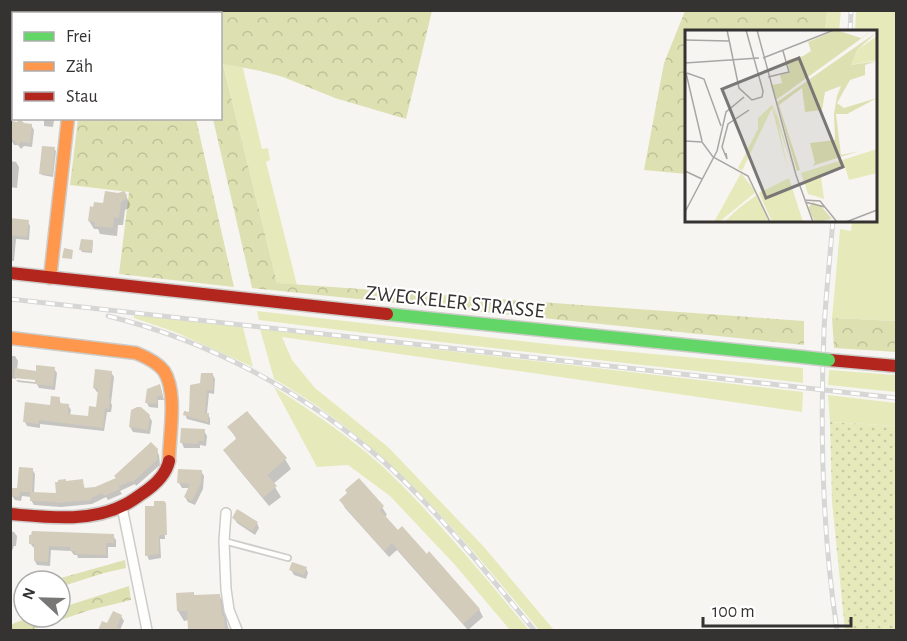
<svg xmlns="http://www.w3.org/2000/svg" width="907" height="641" viewBox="0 0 907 641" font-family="'Alegreya Sans',sans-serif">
<defs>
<pattern id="forest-crowns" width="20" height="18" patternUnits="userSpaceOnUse" patternTransform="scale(1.5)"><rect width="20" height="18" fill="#dde1b1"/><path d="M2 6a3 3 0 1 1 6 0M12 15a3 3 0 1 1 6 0" fill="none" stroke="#bec299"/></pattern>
<pattern id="garden-dots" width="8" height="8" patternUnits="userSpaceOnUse" patternTransform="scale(1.5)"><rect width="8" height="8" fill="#e6eabb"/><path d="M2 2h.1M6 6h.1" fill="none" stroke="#c6c9a1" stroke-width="1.8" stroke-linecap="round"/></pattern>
</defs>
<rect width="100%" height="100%" fill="#f7f5f2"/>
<path fill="#e6eabb" d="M 827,11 L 841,11 L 839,31 L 825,32 Z
M 856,11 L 896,11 L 896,321 L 832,318 L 840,229 L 851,231 L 852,221 L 876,220 L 876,32 L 855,31 Z
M 223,63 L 243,68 L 262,149 L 268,148 L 270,160 L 266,162 L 297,285 L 277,283 Z
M 257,311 L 557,345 L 803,368 L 803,383 C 621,362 440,343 259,320 Z
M 134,315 L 243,327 L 253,367 L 175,332 L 134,318 Z
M 260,329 L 803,392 L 802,412 L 282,337 L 292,360 L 315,388 L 388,447 L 484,547 L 554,630 L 539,630 C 459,533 385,442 274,379 Z
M 829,370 L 896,375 L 896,392 L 828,385 Z
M 274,387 C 311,411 349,436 382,466 C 435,516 482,574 529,630 L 510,630 L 455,565 L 390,496 L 348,465 L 317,467 Z
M 828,395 L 896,403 L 896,426 L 830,422 Z"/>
<path fill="url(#forest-crowns)" d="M 172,11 L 172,13 L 14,14 L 13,94 L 11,94 L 11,11 Z
M 189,11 L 432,11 L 406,119 L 335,98 L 283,77 L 261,71 L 223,64 L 277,283 L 804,321 L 804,345 L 252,288 L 213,119 L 220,118 L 220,14 L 190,13 Z
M 685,11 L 827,11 L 825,31 L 686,32 L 686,174 L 644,170 L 664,63 Z
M 78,119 L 196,119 L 234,287 L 119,274 L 129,192 L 70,185 Z
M 832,318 L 896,321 L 896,352 L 834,348 Z
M 125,560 L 126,568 L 104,573 L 60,587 L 60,581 L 50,581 Z
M 129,586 L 131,600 L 90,610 L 31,630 L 11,630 L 11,625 C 27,616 42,617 60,617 L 60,608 Z"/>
<path fill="url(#garden-dots)" d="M 830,422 L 896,426 L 896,630 L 845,630 L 832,502 Z"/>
<path fill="#0003" d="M 44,118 L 53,118 L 54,120 L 53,127 L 44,126 Z
M 23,124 L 31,125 L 34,130 L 32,147 L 24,146 L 21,149 L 18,145 L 14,145 L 11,140 Z
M 54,149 L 56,151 L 53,177 L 42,175 L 40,173 Z
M 10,161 L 16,162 L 19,167 L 17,188 L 10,187 Z
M 126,196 L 130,204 L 129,208 L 125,210 L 123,225 L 118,225 L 117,236 L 100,234 L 98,229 L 94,229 L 89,221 Z
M 10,219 L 28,222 L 30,226 L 29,240 L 16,239 L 14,261 L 10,261 Z
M 92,241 L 93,243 L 92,253 L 82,252 L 81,250 Z
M 10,356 L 15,356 L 18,361 L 17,370 L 37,372 L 54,369 L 57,373 L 55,390 L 39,388 L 37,384 L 18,382 L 16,380 L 42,383 L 43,380 L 16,377 L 16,379 L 10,378 Z
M 111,372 L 114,377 L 111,403 L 112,405 L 111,412 L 107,412 L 104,431 L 40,424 L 40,428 L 27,426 L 25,422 L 52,406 L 59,398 L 61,405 L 68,405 L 71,410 L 70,415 L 89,418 L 98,409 L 100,392 L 97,392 L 94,388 Z
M 213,375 L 215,379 L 214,394 L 209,393 L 207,413 L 210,418 L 210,425 L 187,419 L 185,414 L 191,413 L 202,385 Z
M 160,386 L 164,400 L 158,400 L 158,408 L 149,407 L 147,403 Z
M 247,413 L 285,459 L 291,469 L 273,484 L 281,497 L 269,506 L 231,460 L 225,450 L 237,440 L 229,427 Z
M 149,416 L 152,421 L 150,434 L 133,432 L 130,427 Z
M 204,431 L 207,436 L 206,446 L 200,445 L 200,448 L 184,448 L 182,443 Z
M 156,450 L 159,455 L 160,465 L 136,486 L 135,484 L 120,491 L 122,494 L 108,500 L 106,497 L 92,504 L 61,507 L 34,505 L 31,500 L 31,497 L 22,496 L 21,501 L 15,500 L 12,496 L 19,490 L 32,469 L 35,474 L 34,494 L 57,494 L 67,483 L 82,481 L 85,489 L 95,488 L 118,479 Z
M 201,471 L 204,476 L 203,489 L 195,505 L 188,502 L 185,497 L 190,488 L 182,488 L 179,483 Z
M 341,500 L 382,507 L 387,515 L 384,517 L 479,609 L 483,617 L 468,630 L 397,550 L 389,557 L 345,508 Z
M 164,505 L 165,539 L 160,539 L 161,558 L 149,560 L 147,555 Z
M 234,518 L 257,523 L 259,528 L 255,535 L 237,523 Z
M 10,531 L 14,532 L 17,536 L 16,546 L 14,546 L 10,556 Z
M 113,536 L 116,540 L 116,547 L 108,547 L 108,558 L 78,558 L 77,555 L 74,555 L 71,551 L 51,550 L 50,566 L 37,565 L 35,561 L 35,548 L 33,547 L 30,543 Z
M 306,568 L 308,573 L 306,579 L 294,575 L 291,570 Z
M 219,595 L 225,605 L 227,623 L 229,630 L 189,630 L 189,620 L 184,621 L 178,611 L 194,597 Z
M 121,616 L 124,621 L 120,630 L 99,630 L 103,623 L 108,625 Z"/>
<path fill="#d4ccbb" d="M 20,119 L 24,123 L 32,124 L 30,143 L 21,142 L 18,145 L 14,140 L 10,140 L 10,130 L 11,121 L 17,122 Z
M 42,146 L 55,147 L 52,175 L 39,174 Z
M 105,191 L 118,193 L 124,191 L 127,195 L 126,199 L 121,202 L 119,218 L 114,217 L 113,228 L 94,226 L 95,222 L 88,221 L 90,206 L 93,207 L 94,202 L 103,203 Z
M 10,218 L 29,220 L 27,237 L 10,235 Z
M 81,239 L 93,240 L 91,252 L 79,250 Z
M 64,248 L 73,250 L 72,259 L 62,258 Z
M 36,365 L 55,367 L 53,386 L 35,384 L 35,380 L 14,378 L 15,368 L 36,371 Z
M 95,369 L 112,371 L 109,399 L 110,399 L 109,409 L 105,408 L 103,428 L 39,420 L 38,424 L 23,422 L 25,402 L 50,405 L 51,396 L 60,397 L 59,403 L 69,404 L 68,414 L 88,416 L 89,406 L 96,407 L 98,389 L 93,388 Z
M 201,373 L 213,373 L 213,390 L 207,390 L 205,413 L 209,413 L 208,422 L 183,415 L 184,411 L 189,412 L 190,385 L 200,383 Z
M 160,384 L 163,396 L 157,396 L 157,404 L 145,403 L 147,389 Z
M 137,407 L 141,407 L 150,415 L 148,430 L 129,427 L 131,410 Z
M 247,411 L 287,458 L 267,475 L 277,486 L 263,498 L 223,450 L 237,438 L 227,427 Z
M 181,428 L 205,429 L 204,441 L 198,441 L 198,444 L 180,443 Z
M 151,442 L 158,449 L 157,458 L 158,459 L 133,482 L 131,481 L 119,486 L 120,489 L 104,496 L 103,493 L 91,498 L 91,500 L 57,503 L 57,502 L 30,501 L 30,492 L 20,492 L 19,497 L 11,496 L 12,488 L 17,488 L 19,467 L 33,468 L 32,492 L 56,493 L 55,482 L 58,482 L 58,480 L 66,479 L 66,481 L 83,479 L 84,488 L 95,487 L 116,478 L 114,476 Z
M 178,469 L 202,470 L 201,483 L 192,501 L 184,497 L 190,484 L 177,483 Z
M 359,478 L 384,506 L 380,510 L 398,530 L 402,526 L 427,554 L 429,551 L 480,609 L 463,624 L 392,543 L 384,551 L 339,500 L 347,493 L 345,490 Z
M 154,501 L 164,501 L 166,503 L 167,535 L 159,535 L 159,554 L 145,556 L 145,506 L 154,506 Z
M 237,509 L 258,522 L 252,531 L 232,518 Z
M 32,531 L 114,534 L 114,543 L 106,543 L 106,555 L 75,554 L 75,551 L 70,551 L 70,547 L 49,546 L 48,562 L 34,561 L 34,544 L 29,544 L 29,535 L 31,535 Z
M 292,562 L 307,567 L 304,575 L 289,570 Z
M 194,592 L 194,595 L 220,594 L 222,615 L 224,616 L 225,630 L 188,630 L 187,611 L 177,611 L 176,593 Z
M 113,611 L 122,615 L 117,627 L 123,630 L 98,630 L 102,621 L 107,623 Z"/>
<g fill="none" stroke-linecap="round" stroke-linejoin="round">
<g stroke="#cdccc9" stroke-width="8">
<path id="lane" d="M 224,541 L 288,558"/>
</g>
<g stroke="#cdccc9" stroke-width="12">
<path id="street" d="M 10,100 L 14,101
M 122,507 L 147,630
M 226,513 L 224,541 L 226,589 L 229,610 L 237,630"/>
</g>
<g stroke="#cdccc9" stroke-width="15">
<path id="fast" d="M 387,314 L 803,357"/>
</g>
<g stroke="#cdccc9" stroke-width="15">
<path id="slow" d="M 50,278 L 68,118
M 10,338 L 136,353 C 146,357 157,362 164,371 C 178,393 169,436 169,461"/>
</g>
<g stroke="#cdccc9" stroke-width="15">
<path id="jam" d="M 10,273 L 387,314
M 829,360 L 896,366
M 10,514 C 46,517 90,523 124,505 C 131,502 137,497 143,493 C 155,485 166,475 169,461"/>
</g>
<use href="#lane" stroke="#fefefd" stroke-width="4.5"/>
<use href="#street" stroke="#fefefd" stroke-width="9"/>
<use href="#fast" stroke="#63d668" stroke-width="12"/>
<use href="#slow" stroke="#ff974d" stroke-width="12"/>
<use href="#jam" stroke="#b3261e" stroke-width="12"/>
<g stroke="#d6d6d5" stroke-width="5">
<path id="rail" d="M 850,32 L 851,10
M 833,220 C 830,257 826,293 824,330 C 820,429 822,532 837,630
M 10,299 L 896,398
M 108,316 C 210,341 304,392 383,461 C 439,512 486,572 534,630"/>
</g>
<use href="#rail" stroke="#fff" stroke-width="3" stroke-dasharray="9" stroke-linecap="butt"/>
<g stroke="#cdccc9" stroke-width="15" stroke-linecap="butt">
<path id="fast-bridge" d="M 803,357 L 829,360"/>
</g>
<use href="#fast-bridge" stroke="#63d668" stroke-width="12"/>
</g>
<g text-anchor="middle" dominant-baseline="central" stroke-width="4.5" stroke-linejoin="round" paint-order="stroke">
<g font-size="21" fill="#353331" stroke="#fff">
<text transform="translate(455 302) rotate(6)">ZWECKELER STRASSE</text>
</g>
</g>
<g transform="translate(685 30)">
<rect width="192" height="192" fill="#f7f5f2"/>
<path d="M 192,6 L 192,30 L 166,35 L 172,20 ZM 89,74 L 109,142 L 93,94 L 104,144 L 87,78 L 57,141 L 53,138 L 73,99 L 73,88 L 87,75 L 92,87 ZM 192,119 L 192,143 L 164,150 L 160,137 L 150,139 L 136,146 L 139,169 L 123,164 L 116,143 ZM 73,164 L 85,192 L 39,192 L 54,178 Z" fill="#e6eabb"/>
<path d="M 151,0 L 176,8 L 188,0 L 91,70 L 87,55 L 97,53 L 95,45 L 105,42 L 102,30 L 118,26 L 126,21 L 123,12 ZM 192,2 L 172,20 L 166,35 L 192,31 L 180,35 L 180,45 L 165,50 L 152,73 L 159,78 L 192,68 L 162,84 L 151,84 L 156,125 L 174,121 L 127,136 L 130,133 L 125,113 L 150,110 L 149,84 L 152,66 L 156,56 L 140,62 L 137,80 L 120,82 L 117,58 L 94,75 L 115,140 L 112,141 L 92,72 ZM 128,172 L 136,176 L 147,189 L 130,192 L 123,178 Z" fill="#dde1b1"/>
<path d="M 56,143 L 71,162 L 34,192 L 29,192 ZM 104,148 L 118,192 L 87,192 L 74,163 Z" fill="#e6eabb"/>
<path fill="none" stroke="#a9a7a5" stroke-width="1.5" d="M 42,0 L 54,58 L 67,70 L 77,67 L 78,61 L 61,0M 72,0 L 111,145 L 128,192M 0,10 L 44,11M 78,28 L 149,0M 0,33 L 74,28M 1,43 L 17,111M 2,43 L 19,49 L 36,96M 83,47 L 104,42 L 98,21M 0,111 L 17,112 L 28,127 L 63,146 L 85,192M 41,123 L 42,129 L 37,117 L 43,94 L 64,80M 0,141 L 17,149M 119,170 L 135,171 L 152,192M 120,172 L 140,177M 0,182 L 32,121 L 41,82 L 59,67M 161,192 L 192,180"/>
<path fill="#797775" fill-opacity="0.15" stroke="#797775" stroke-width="3" d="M 114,28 L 158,137 L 81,168 L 37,59 Z"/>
<rect width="192" height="192" fill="none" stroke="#353331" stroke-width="3"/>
</g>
<rect width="907" height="641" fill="none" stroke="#353331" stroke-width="24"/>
<rect x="12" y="12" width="210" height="108" fill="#ffffff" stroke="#aeadad" stroke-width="1.5"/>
<rect x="24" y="32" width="30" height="9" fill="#63d668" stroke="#aeadad" stroke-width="1.5"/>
<text x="66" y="42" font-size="18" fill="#353331">Frei</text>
<rect x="24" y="62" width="30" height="9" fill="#ff974d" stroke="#aeadad" stroke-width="1.5"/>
<text x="66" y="72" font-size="18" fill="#353331">Zäh</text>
<rect x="24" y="92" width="30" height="9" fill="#b3261e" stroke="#aeadad" stroke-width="1.5"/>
<text x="66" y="102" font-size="18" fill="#353331">Stau</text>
<g transform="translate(42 599) rotate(292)"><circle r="28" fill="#ffffff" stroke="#aeadad" stroke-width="1.5"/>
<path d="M0-4.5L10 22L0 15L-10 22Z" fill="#797775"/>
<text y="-9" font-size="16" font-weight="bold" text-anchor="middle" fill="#353331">N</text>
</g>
<path d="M703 617v9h148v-9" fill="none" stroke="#353331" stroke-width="3"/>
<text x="712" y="617" font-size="18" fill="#353331" stroke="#ffffff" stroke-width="4.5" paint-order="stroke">100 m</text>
</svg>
